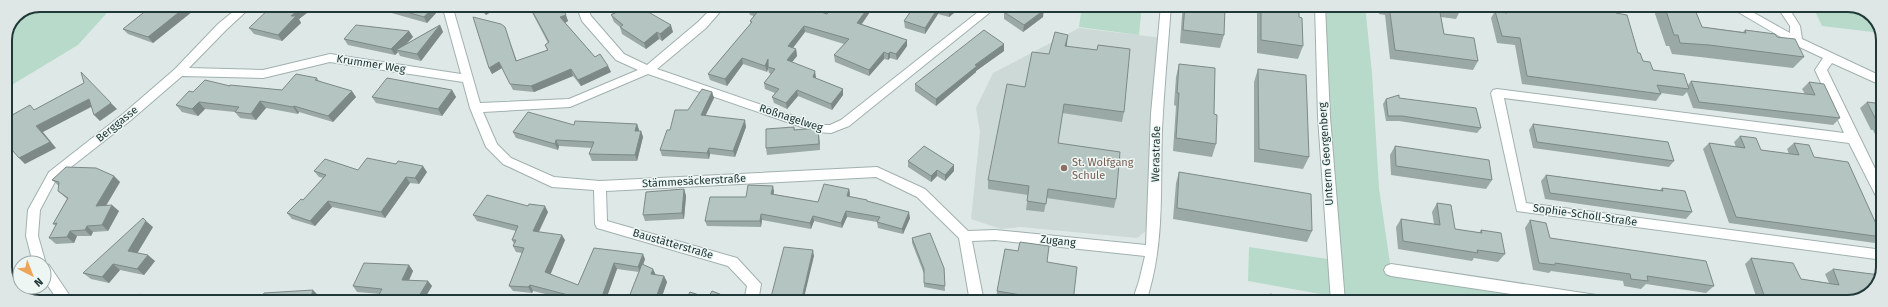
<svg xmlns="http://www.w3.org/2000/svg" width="1888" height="307" viewBox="0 0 1888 307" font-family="'Fira Sans',sans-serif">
<rect width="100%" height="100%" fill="#dee9e7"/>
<path fill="#ccd9d6" d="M 1079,28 L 1163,38 L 1146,231 L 1137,238 L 1020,227 L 1001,229 L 971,219 L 980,132 L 976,108 L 993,73 Z"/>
<path fill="#b7daca" d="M 40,5 L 114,5 L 78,45 L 5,89 L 5,40 L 15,16 Z
M 1082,5 L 1142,5 L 1139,35 L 1079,27 Z
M 1320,5 L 1365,5 L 1372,73 L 1379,188 L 1391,270 L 1603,302 L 1338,302 L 1337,297 L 1248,281 L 1249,247 L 1334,260 Z
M 1812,5 L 1853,5 L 1873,16 L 1881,33 L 1822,26 Z"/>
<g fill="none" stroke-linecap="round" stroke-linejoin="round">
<g stroke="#a1b0af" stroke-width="2">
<path id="pedestrian" d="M 1391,264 L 1603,296 L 1608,298 L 1610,302 L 1564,302 L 1391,276 L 1386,274 L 1384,270 L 1386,266 Z"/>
</g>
<g stroke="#a1b0af" stroke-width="2">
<path id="minor" d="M 241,5 L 253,5 L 226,30 L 189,68 L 263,70 L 330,54 L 461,74 L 442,5 L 452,5 L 480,103 L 569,99 L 638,70 L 616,60 L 582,21 L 576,5 L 586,5 L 591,16 L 624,54 L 647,65 L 698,22 L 715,5 L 726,5 L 706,28 L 657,69 L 820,125 L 830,125 L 841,120 L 987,5 L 999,5 L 849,126 L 831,133 L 816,132 L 648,74 L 570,107 L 483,112 L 497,144 L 511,158 L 554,177 L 600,181 L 877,167 L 925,189 L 968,231 L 995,230 L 1146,245 L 1151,114 L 1161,5 L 1171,5 C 1168,47 1164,88 1162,130 C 1160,190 1165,244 1146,302 L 1132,302 L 1139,281 L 1145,256 L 995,240 L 972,241 L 984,302 L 970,302 L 959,238 L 917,197 L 876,177 L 606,191 L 607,221 L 737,258 L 761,284 L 758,302 L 744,302 L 747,286 L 728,266 L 597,228 L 595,224 L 594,190 L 552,187 L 503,164 L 486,147 L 470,108 L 463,82 L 330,62 L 263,78 L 182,76 L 131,120 L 57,178 L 40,210 L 38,236 L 46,264 L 49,265 L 74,302 L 59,302 L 44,280 L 44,263 L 33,263 L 26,236 L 28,210 L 49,172 L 123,114 L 175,69 L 218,24 Z
M 1315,5 L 1325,5 L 1330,117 L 1345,302 L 1331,302 L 1318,117 Z
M 1726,5 L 1740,5 L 1790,33 L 1790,26 L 1776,5 L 1787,5 L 1800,26 L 1802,39 L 1883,77 L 1883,86 L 1832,63 L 1827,70 L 1883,185 L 1883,203 L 1879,202 L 1849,143 L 1504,98 L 1526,203 L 1883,250 L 1883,260 L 1517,211 L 1491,93 L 1493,90 L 1497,89 L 1844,133 L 1815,70 L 1823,58 L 1793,44 Z"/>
</g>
<use href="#pedestrian" fill="#fff" fill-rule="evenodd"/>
<use href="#minor" fill="#fff" fill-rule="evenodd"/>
</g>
<path fill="#9aa9a6" d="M 153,5 L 207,5 L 196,12 L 193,11 L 153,43 L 128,34 L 123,29 Z
M 272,5 L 315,5 L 316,6 L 299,19 L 301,23 L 282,41 L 254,34 L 249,28 L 273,6 Z
M 378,5 L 430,5 L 437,12 L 427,23 L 381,10 Z
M 475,5 L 501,5 L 486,15 Z
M 528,5 L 561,5 L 568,21 L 565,23 L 595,57 L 608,66 L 611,72 L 581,86 L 573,76 L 534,92 L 513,90 L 502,68 L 492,74 L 489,68 L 507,34 L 517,61 L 547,50 L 545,45 L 548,43 Z
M 602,5 L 636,5 L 673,32 L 662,41 L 659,39 L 646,49 L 622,34 L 620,27 L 614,22 L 611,15 L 613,14 L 602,8 Z
M 684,5 L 693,5 L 689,8 Z
M 751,5 L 804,5 L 803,6 L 827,14 L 834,5 L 874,5 L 874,6 L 862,24 L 907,40 L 907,46 L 897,60 L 890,58 L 888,60 L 884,59 L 869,76 L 835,62 L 834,55 L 844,44 L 805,32 L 793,48 L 796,49 L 797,56 L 792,62 L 816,77 L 816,78 L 843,89 L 843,95 L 832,110 L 798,96 L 787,109 L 774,103 L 772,97 L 775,93 L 765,89 L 764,83 L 771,74 L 769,73 L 768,69 L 767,72 L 743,64 L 727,86 L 710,80 L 708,74 L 751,24 L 750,21 L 754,16 L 750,15 L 748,9 Z
M 964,5 L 949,17 L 938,14 L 925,34 L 905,28 L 904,21 L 919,6 Z
M 1184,5 L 1209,5 L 1224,35 L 1220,48 L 1180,43 L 1182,15 Z
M 1257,5 L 1299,5 L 1299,17 L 1303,46 L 1298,59 L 1257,53 Z
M 1378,5 L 1460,5 L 1461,9 L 1456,19 L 1441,17 L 1444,34 L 1478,61 L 1473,70 L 1390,59 L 1385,15 L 1379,14 Z
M 1502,5 L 1554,5 L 1597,10 L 1600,6 L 1616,13 L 1638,53 L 1643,61 L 1653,70 L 1688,85 L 1691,81 L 1805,94 L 1802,89 L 1809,82 L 1840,118 L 1833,125 L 1693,108 L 1687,92 L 1683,96 L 1661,93 L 1661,94 L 1656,101 L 1522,84 L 1515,45 L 1497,43 L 1491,18 L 1495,11 L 1502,12 L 1501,7 Z
M 1652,5 L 1693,5 L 1702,27 L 1743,32 L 1745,30 L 1777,37 L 1804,57 L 1793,68 L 1700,57 L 1672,54 L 1669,46 L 1666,46 Z
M 1021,6 L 1043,17 L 1023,32 L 1004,19 L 1004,12 Z
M 440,25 L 443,32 L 421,61 L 400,56 L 398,52 L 395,55 L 348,45 L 344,39 L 409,31 L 413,37 L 406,44 Z
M 1883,38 L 1883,55 L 1877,44 Z
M 1004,44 L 1004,51 L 976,71 L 976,72 L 936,106 L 915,91 L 915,84 Z
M 1067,44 L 1067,46 L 1124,112 L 1122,122 L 1062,113 L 1058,143 L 1116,199 L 1114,208 L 1047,198 L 1044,212 L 1026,210 L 1028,195 L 988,189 L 988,180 L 1025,87 L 1049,54 Z
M 1179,64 L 1214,114 L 1216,144 L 1212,157 L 1173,151 L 1176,106 L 1174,105 L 1176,77 Z
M 1258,69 L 1309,157 L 1303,169 L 1254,162 L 1254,82 Z
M 317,78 L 319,81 L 356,97 L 333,122 L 299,112 L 298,114 L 266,108 L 256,120 L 240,118 L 235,112 L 205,109 L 198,116 L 182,112 L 176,105 L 193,92 L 230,86 L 282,90 Z
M 452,90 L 456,97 L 442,116 L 376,103 L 372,97 Z
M 712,92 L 714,98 L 705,115 L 746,127 L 735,157 L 710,154 L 709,159 L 662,156 L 660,150 L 670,130 L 688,110 Z
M 1399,98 L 1481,128 L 1477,133 L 1399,121 L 1386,121 L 1383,104 L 1386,99 Z
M 1867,102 L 1883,104 L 1883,151 L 1873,130 L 1871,130 L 1860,108 Z
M 637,124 L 639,130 L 639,131 L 641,131 L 643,137 L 637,161 L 592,161 L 589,154 L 592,148 L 559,146 L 558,150 L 516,138 L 513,132 L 574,125 Z
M 1533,124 L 1674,161 L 1669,167 L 1533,148 L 1529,130 Z
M 794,127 L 795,130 L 818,128 L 820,150 L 767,155 L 766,148 Z
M 1740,136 L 1761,150 L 1789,154 L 1787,149 L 1794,143 L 1814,157 L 1882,237 L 1875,243 L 1729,223 L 1703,149 L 1709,143 L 1736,147 L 1734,142 Z
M 1395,146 L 1492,180 L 1486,189 L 1391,175 L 1390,155 Z
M 908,161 L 954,165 L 954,171 L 945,181 L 937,176 L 931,182 L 908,167 Z
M 314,171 L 427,172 L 419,184 L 410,183 L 385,218 L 332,207 L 315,226 L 292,219 L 287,213 L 303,200 L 323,178 L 319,177 Z
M 1179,172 L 1312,231 L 1307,242 L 1173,219 L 1176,183 Z
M 1546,175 L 1660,190 L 1662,188 L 1692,212 L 1686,219 L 1545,199 L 1541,181 Z
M 114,176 L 120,182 L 106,206 L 119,211 L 108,231 L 93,232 L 91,236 L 77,236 L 74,243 L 56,244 L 49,238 L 56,226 L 53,224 L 67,199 L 58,191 L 59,186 L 52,180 Z
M 684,189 L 686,196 L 684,219 L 645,221 L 643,215 Z
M 849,189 L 850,194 L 849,197 L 867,200 L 867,201 L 910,218 L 903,234 L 878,228 L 877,222 L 847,217 L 842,228 L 814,221 L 811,229 L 762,220 L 761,227 L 707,226 L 705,221 L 746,197 L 774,191 L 773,194 L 818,202 Z
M 1437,203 L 1455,229 L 1479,233 L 1481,230 L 1505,254 L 1498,262 L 1474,258 L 1472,261 L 1398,249 L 1396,227 L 1401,219 L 1434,224 L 1432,212 Z
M 548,212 L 539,232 L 565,240 L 550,274 L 578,285 L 594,248 L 645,259 L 643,265 L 656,275 L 664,276 L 667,282 L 660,302 L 627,302 L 639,272 L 617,269 L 605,302 L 564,302 L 566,299 L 533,291 L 532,293 L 513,291 L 509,286 L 522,253 L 516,252 L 513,246 L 514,244 L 512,240 L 516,231 L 477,221 L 473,215 Z
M 1530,220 L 1550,238 L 1714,286 L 1706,293 L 1646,284 L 1641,289 L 1624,286 L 1623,281 L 1551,271 L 1549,273 L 1533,270 L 1525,228 Z
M 153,227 L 137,253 L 155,261 L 144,275 L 120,270 L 109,283 L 91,279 L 83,273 Z
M 912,238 L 944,268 L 945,291 L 924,287 L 924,274 L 912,243 Z
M 1751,258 L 1801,279 L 1829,283 L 1825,274 L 1833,269 L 1848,302 L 1758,302 L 1745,264 Z
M 1047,262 L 1073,302 L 1012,302 L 996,299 L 997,291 Z
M 409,265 L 413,271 L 409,281 L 428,281 L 432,286 L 423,301 L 404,300 L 398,302 L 377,302 L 376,300 L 380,294 L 357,292 L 353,286 Z
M 1270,294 L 1308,302 L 1267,302 L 1267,300 Z"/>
<path fill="#7d8987" d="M 188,5 L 193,11 L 153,43 L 148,37 Z
M 194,5 L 207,5 L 196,12 L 192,7 Z
M 304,5 L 315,5 L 316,6 L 299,19 L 301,23 L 282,41 L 278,35 L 291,16 Z
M 488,5 L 501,5 L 486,15 L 483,8 Z
M 688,5 L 693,5 L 689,8 Z
M 870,5 L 874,5 L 874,6 L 858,29 L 857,23 Z
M 956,5 L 964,5 L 949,17 L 949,11 Z
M 434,6 L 437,12 L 427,23 L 424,17 Z
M 938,8 L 938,14 L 925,34 L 925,28 Z
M 1044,10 L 1043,17 L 1023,32 L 1024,25 Z
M 566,15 L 568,21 L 563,24 L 560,17 Z
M 440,25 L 443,32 L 421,61 L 417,54 Z
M 671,25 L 673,32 L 662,41 L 660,34 Z
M 804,26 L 805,32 L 789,53 L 788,46 Z
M 409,31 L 413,37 L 400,50 L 396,50 L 398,52 L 395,55 L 391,49 Z
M 657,32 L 659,39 L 646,49 L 644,43 Z
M 1068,35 L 1067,44 L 1064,55 L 1065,46 Z
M 907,40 L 907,46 L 897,60 L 896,54 Z
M 1004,44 L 1004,51 L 976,71 L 976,72 L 936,106 L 936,99 L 975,65 Z
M 796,49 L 797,56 L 788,67 L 787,60 Z
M 884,52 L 884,59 L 869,76 L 869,70 Z
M 890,52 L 890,58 L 888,60 L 888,54 Z
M 742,58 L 743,64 L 727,86 L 725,79 Z
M 768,59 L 768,69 L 767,72 L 765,66 Z
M 499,62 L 502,68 L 492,74 L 489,68 Z
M 608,66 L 611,72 L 581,86 L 578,80 Z
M 571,69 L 573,76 L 534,92 L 531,86 Z
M 815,71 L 816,77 L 814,83 L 813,77 Z
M 843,89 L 843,95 L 832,110 L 831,104 Z
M 452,90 L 456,97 L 442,116 L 438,109 Z
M 797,90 L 798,96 L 787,109 L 786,103 Z
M 352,91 L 356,97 L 333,122 L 328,116 Z
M 712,92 L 714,98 L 703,121 L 701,115 Z
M 89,99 L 95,105 L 43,132 L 56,148 L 25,164 L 19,158 L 36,126 Z
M 260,101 L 266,108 L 256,120 L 251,114 Z
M 199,102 L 205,109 L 198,116 L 192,109 Z
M 111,103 L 117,109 L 100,121 L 94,115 Z
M 294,106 L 299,112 L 298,114 L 293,107 Z
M 745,120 L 746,127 L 735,157 L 733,151 Z
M 637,124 L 639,130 L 637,137 L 635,131 Z
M 818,128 L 819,134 L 820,150 L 819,144 Z
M 641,131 L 643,137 L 637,161 L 635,155 Z
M 556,140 L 559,146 L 558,150 L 555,144 Z
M 6,143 L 12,149 L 5,154 L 5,144 Z
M 709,148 L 710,154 L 709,159 L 707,153 Z
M 954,165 L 954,171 L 945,181 L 945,175 Z
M 423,166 L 427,172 L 419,184 L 415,178 Z
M 937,170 L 937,176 L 931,182 L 931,176 Z
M 114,176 L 120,182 L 102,212 L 96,206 Z
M 406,177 L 410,183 L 385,218 L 381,212 Z
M 773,186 L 774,191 L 773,199 L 771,194 Z
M 684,189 L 686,196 L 684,219 L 682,213 Z
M 849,189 L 850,194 L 848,202 L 847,196 Z
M 328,201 L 332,207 L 315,226 L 310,221 Z
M 112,205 L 119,211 L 108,231 L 102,225 Z
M 545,206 L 548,212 L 536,237 L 533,231 Z
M 846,211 L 847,217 L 842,228 L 841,223 Z
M 909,212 L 910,218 L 903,234 L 902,229 Z
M 761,214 L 762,220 L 761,227 L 760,221 Z
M 813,216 L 814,221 L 811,229 L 810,223 Z
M 146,221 L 153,227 L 135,257 L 128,251 Z
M 87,226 L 93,232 L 91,236 L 85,230 Z
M 70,231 L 77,236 L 74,243 L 67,237 Z
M 562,235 L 565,240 L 549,278 L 545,272 Z
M 813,250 L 814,256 L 803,302 L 801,302 Z
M 643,254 L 645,259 L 640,273 L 638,267 Z
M 148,255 L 155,261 L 144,275 L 137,269 Z
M 614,263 L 617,269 L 605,302 L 600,302 Z
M 113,264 L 120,270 L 109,283 L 102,277 Z
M 409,265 L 413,271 L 406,286 L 402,280 Z
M 653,269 L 656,275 L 651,274 Z
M 664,276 L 667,282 L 660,302 L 656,302 L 655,300 Z
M 428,281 L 432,286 L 423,301 L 419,296 Z
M 530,285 L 533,291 L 532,293 L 528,287 Z
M 313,290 L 319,296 L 317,302 L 309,302 Z
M 399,295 L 404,300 L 398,302 L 377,302 L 376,300 Z
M 727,297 L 728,302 L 723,302 Z"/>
<path fill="#b3c4c1" stroke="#7d8987" d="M 153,5 L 188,5 L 148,37 L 123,29 Z
M 273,5 L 304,5 L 291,16 L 296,16 L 278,35 L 249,28 Z
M 382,5 L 430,5 L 434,6 L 424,17 Z
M 479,5 L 488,5 L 483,8 Z
M 529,5 L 561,5 L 566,15 L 560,17 L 595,57 L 600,54 L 608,66 L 578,80 L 571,69 L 531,86 L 510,84 L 499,62 L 489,68 L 473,17 L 501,24 L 505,27 L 516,61 L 548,50 L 545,45 L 549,42 Z
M 607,5 L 636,5 L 671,25 L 660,34 L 657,32 L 644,43 L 620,27 L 623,25 L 611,15 L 617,12 Z
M 751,5 L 801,5 L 827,14 L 834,5 L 870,5 L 857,23 L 907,40 L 896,54 L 890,52 L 888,54 L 884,52 L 869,70 L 834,55 L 849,39 L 804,26 L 788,46 L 796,49 L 787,60 L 815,71 L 813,77 L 843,89 L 831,104 L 797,90 L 786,103 L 772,97 L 779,89 L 764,83 L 775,69 L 768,67 L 768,59 L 765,66 L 742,58 L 725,79 L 708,74 L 752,22 L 750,21 L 758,11 L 748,9 Z
M 915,5 L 919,6 L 919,5 L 956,5 L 949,11 L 938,8 L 925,28 L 904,21 Z
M 1014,5 L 1020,5 L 1021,6 L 1023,5 L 1036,5 L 1044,10 L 1024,25 L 1004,12 Z
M 1185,5 L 1209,5 L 1225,7 L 1224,35 L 1183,30 Z
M 1261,5 L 1299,5 L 1299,17 L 1302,18 L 1303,46 L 1261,40 Z
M 1389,5 L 1460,5 L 1461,9 L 1439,7 L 1444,34 L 1474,38 L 1478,61 L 1395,50 Z
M 1506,5 L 1554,5 L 1601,11 L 1600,6 L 1615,9 L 1616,13 L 1627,15 L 1638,53 L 1640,53 L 1643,61 L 1650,62 L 1653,70 L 1684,74 L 1689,89 L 1657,85 L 1661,94 L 1527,76 L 1520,38 L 1502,36 L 1495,11 L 1507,13 Z
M 1664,5 L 1693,5 L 1702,27 L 1746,33 L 1745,30 L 1775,34 L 1777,37 L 1795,39 L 1804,57 L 1709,45 L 1680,43 L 1678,35 L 1674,35 Z
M 356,25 L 409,31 L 391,49 L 344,39 Z
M 440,25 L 417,54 L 396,50 Z
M 984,30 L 1004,44 L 975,65 L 977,66 L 936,99 L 915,84 Z
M 1055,32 L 1068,35 L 1065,46 L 1097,50 L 1098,45 L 1130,49 L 1124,112 L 1064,104 L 1058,143 L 1120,152 L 1116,199 L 1048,189 L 1046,204 L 1027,201 L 1029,186 L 988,180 L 1007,84 L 1025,87 L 1032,52 L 1049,54 Z
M 1179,64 L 1215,68 L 1214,114 L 1217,115 L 1216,144 L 1176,138 L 1179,93 L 1177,93 Z
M 1258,69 L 1306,75 L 1309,157 L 1259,149 Z
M 81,72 L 111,103 L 94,115 L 89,99 L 36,126 L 50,142 L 19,158 L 6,143 L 5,144 L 5,119 L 30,105 L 34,110 L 84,83 Z
M 296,74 L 317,78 L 315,80 L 352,91 L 328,116 L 294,106 L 293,107 L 260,101 L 251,114 L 235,112 L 239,107 L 199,102 L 192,109 L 176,105 L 189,91 L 193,92 L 205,80 L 230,86 L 230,85 L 282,90 Z
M 387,78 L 452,90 L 438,109 L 372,97 Z
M 1691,81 L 1815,95 L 1809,82 L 1824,84 L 1840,118 L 1699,102 Z
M 702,89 L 712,92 L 701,115 L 745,120 L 733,151 L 709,148 L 707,153 L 660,150 L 667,130 L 670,130 L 675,110 L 688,110 Z
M 1399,95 L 1399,98 L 1476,108 L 1481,128 L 1402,116 L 1388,116 L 1386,99 Z
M 1867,102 L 1883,104 L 1883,130 L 1880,124 L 1878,124 Z
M 528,112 L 574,125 L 575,121 L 637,124 L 635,131 L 641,131 L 635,155 L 589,154 L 594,142 L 556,140 L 555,144 L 513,132 Z
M 1533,124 L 1668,142 L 1674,161 L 1537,142 Z
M 794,127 L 794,130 L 818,128 L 819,144 L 766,148 L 766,129 Z
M 1740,136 L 1756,138 L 1761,150 L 1799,155 L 1794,143 L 1809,145 L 1814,157 L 1848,162 L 1882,237 L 1736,217 L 1709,143 L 1745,148 Z
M 924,146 L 954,165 L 945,175 L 937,170 L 931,176 L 908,161 Z
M 1395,146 L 1489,160 L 1492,180 L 1396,166 Z
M 367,158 L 396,164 L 398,161 L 423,166 L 415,178 L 406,177 L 381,212 L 328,201 L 310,221 L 287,213 L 301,199 L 303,200 L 326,175 L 314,171 L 325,159 L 358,170 Z
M 66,167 L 96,168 L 114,176 L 96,206 L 112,205 L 102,225 L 87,226 L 85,230 L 70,231 L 67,237 L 49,238 L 57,223 L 53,224 L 68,198 L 58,191 L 59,182 L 52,180 Z
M 1179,172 L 1311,194 L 1312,231 L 1177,208 Z
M 1546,175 L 1663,191 L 1662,188 L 1685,191 L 1692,212 L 1550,193 Z
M 824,184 L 849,189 L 847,196 L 867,200 L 867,201 L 909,212 L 902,229 L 877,222 L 880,217 L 846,211 L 841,223 L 813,216 L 810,223 L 761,214 L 760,221 L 705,221 L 710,197 L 746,197 L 748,185 L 773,186 L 771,194 L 818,202 Z
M 684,189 L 682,213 L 643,215 L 646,192 Z
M 487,195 L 528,206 L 529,204 L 545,206 L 533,231 L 562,235 L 545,272 L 578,285 L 594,248 L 643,254 L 638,267 L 614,263 L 600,302 L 594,302 L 583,299 L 582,302 L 564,302 L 568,295 L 530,285 L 528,287 L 509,286 L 524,248 L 513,246 L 516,240 L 512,240 L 518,226 L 473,215 Z
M 1437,203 L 1451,205 L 1455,229 L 1482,233 L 1481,230 L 1501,233 L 1505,254 L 1477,250 L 1478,253 L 1403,241 L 1401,219 L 1440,225 Z
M 143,218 L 146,221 L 128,251 L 148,255 L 137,269 L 113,264 L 102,277 L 83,273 Z
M 1530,220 L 1546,223 L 1550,238 L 1706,261 L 1714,286 L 1647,276 L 1648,281 L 1631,279 L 1630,274 L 1555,263 L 1555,265 L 1539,263 Z
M 930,233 L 944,268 L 945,286 L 924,283 L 924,269 L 912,238 Z
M 1020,242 L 1049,246 L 1047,262 L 1077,267 L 1073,302 L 1063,302 L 997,291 L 1005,249 L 1018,251 Z
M 784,247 L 813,250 L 801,302 L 766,302 L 766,301 L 770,301 Z
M 1751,258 L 1793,263 L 1801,279 L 1839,285 L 1833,269 L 1880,275 L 1880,276 L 1871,293 L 1848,302 L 1775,302 L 1766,301 Z
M 364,263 L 409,265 L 402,280 L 428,281 L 419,296 L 399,295 L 376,300 L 382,289 L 353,286 Z
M 642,264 L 653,269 L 651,274 L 664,276 L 655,300 L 642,299 L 641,302 L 627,302 Z
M 313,290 L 309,302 L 260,302 L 264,293 Z
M 712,291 L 727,297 L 723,302 L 684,302 L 690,292 L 708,298 Z
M 139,294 L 152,302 L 131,302 Z
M 1270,294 L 1308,301 L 1308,302 L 1270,302 Z
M 170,299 L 175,302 L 166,302 Z
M 205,299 L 213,302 L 203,302 Z"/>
<circle fill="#8d6e63" stroke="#eef6f4" stroke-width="1.5" cx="1064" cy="168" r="4"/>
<g text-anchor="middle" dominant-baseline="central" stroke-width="3" stroke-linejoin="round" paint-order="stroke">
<g font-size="11" fill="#203838" stroke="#eef6f4">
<text transform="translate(371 64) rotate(9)">Krummer Weg</text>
<text transform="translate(791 118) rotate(18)">Roßnagelweg</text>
<text transform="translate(117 124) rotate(-39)">Berggasse</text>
<text transform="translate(1156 154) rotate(-89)">Werastraße</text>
<text transform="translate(1326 154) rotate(-94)">Unterm Georgenberg</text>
<text transform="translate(694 181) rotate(-3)">Stämmesäckerstraße</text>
<text transform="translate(1585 215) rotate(8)">Sophie-Scholl-Straße</text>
<text transform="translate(1058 241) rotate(6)">Zugang</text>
<text transform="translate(673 244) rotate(16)">Baustätterstraße</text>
</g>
<g font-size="11" fill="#785e54" stroke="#eef6f4" text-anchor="start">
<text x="1072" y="162">St. Wolfgang<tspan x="1072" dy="13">Schule</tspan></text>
</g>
</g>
<path d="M0 0H1888V307H0ZM40 12H1848A28 28 0 0 1 1876 40V267A28 28 0 0 1 1848 295H40A28 28 0 0 1 12 267V40A28 28 0 0 1 40 12Z" fill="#dee7e5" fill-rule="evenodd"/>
<path fill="none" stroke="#203838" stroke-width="2" d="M40 12H1848A28 28 0 0 1 1876 40V267A28 28 0 0 1 1848 295H40A28 28 0 0 1 12 267V40A28 28 0 0 1 40 12Z"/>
<g transform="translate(32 275) rotate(138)"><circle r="19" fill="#eef6f4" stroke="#9caaa9"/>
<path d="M0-3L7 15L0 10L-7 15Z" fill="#eea557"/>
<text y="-6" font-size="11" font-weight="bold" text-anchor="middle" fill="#203838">N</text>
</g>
</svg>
